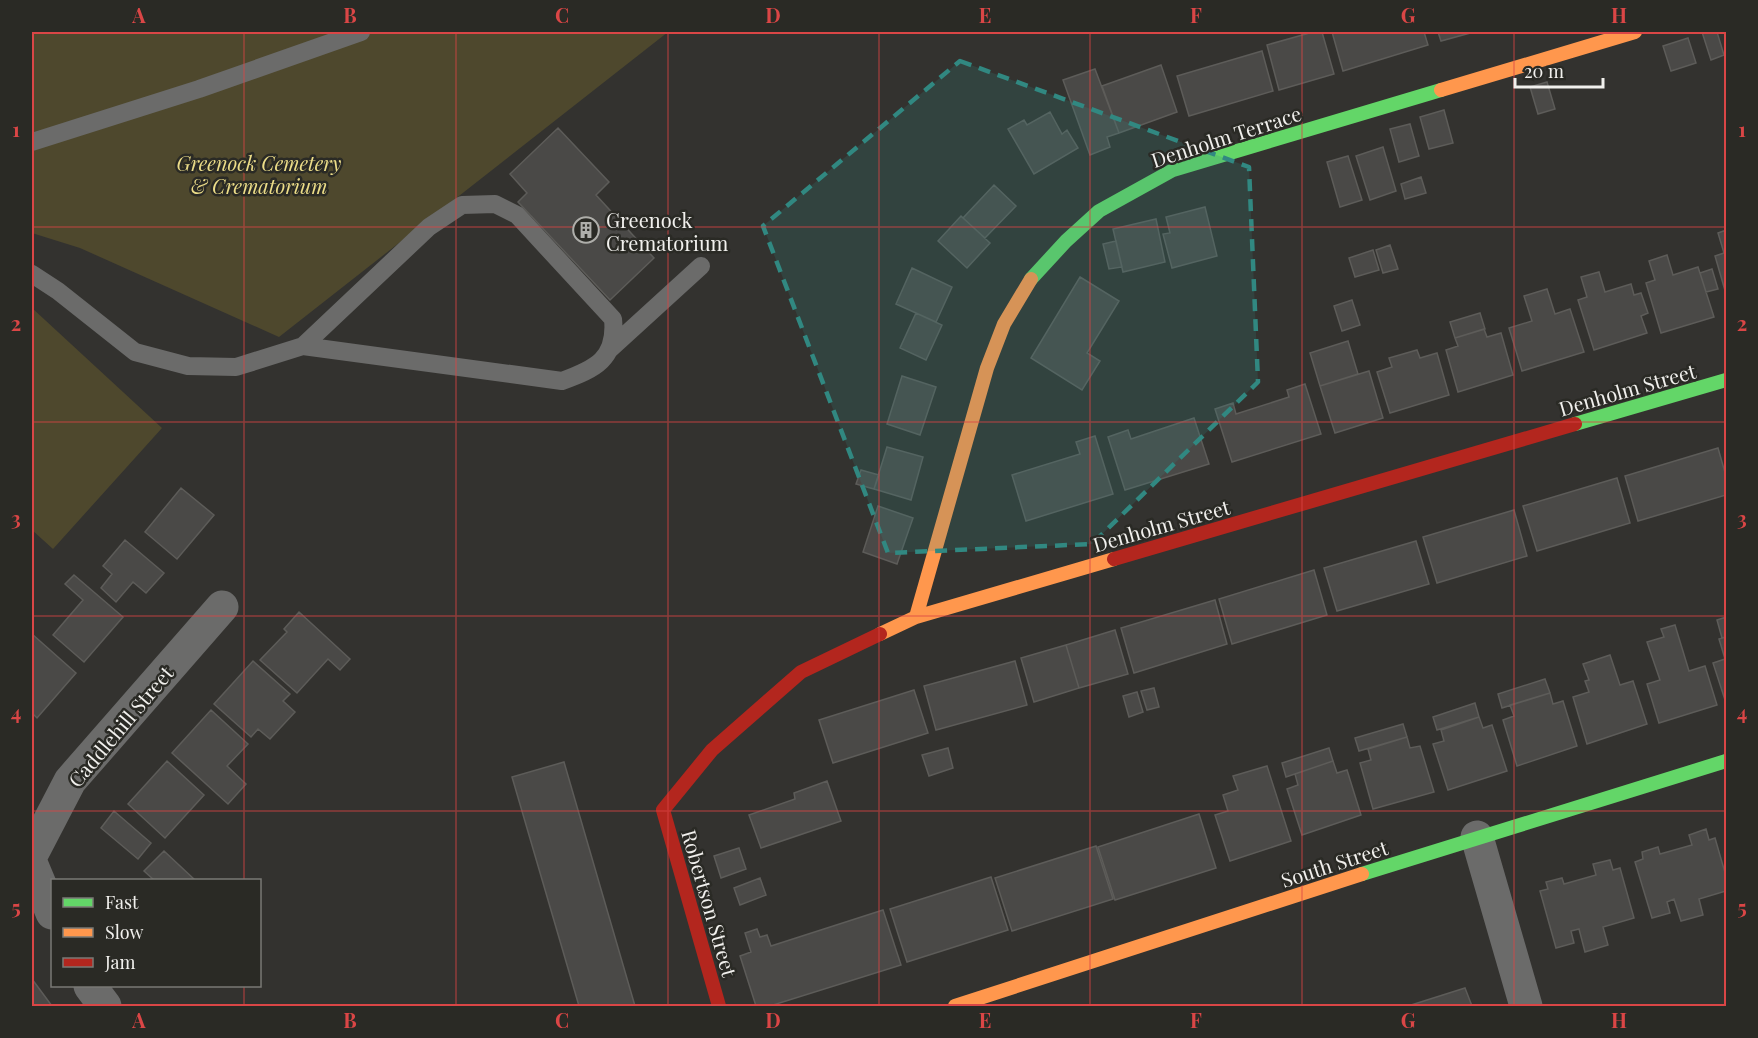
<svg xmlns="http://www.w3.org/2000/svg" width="1758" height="1038" viewBox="0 0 1758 1038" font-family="'Playfair Display',serif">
<rect width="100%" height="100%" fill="#33322f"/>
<path fill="#4e482d" d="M 32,32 L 668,32 L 279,337 L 80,248 L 32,233 Z
M 32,308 L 162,428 L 53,549 L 32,530 Z"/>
<path fill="#4a4947" stroke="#5d5c59" stroke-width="1.5" d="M 1313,32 L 1322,32 L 1334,74 L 1279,90 L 1267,45 Z
M 1332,32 L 1424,32 L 1428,45 L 1343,71 Z
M 1438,32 L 1474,32 L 1441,41 Z
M 1702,32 L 1717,32 L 1724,55 L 1711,60 Z
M 1688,38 L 1696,63 L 1671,71 L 1663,46 Z
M 1262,51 L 1273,91 L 1189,116 L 1177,76 Z
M 1161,65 L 1177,112 L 1119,133 L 1102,86 Z
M 1095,69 L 1119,133 L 1107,137 L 1110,147 L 1090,155 L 1063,80 Z
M 1547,82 L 1555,109 L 1538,114 L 1530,87 Z
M 1444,110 L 1453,143 L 1429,149 L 1420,117 Z
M 1050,112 L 1062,134 L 1067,130 L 1078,148 L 1034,174 L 1008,129 L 1024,120 L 1027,125 Z
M 1410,124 L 1419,156 L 1399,162 L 1390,129 Z
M 558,128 L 609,182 L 596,195 L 654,258 L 610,300 L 518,202 L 527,193 L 510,174 Z
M 1383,147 L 1396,191 L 1370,200 L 1356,156 Z
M 1348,156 L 1362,200 L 1340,207 L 1327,162 Z
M 1421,177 L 1426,193 L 1405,199 L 1401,184 Z
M 994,185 L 1016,206 L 985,238 L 963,218 Z
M 1205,207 L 1217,256 L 1172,268 L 1163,234 L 1170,233 L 1166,217 Z
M 961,216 L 990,243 L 967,268 L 938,241 Z
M 1156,219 L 1165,262 L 1123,272 L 1113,229 Z
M 1726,230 L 1726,294 L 1715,256 L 1724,253 L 1718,233 Z
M 1116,241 L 1122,267 L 1109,269 L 1103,244 Z
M 1390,245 L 1398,269 L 1383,273 L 1376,250 Z
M 1373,250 L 1379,270 L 1355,277 L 1349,258 Z
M 1667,255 L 1673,275 L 1698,267 L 1714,317 L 1661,333 L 1646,283 L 1655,280 L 1649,261 Z
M 912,268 L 952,287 L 936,322 L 896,304 Z
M 1712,269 L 1718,289 L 1706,292 L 1700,273 Z
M 1599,272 L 1605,292 L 1631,284 L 1634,295 L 1641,293 L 1648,313 L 1641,316 L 1647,333 L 1594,350 L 1578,300 L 1587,297 L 1581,277 Z
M 1080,277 L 1119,301 L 1087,353 L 1100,361 L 1082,390 L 1031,358 Z
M 1547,289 L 1555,314 L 1570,309 L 1584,352 L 1522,371 L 1509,328 L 1532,321 L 1524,296 Z
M 1352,300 L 1360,325 L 1342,331 L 1334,306 Z
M 916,313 L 942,325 L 926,360 L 900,348 Z
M 1480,313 L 1485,329 L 1455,338 L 1450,322 Z
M 1484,329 L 1487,337 L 1501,333 L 1513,375 L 1458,392 L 1446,350 L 1458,346 L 1455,338 Z
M 1348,341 L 1358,374 L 1320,386 L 1310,353 Z
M 1417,350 L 1420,358 L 1437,353 L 1449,395 L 1390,413 L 1377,372 L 1392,367 L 1389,358 Z
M 1369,371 L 1383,418 L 1335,433 L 1320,386 Z
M 902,376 L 936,387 L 920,435 L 887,424 Z
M 1305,384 L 1321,434 L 1232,462 L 1215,409 L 1233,403 L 1236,414 L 1289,397 L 1287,390 Z
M 1194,418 L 1209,464 L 1125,490 L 1108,437 L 1128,430 L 1131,439 Z
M 1095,436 L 1113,494 L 1026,521 L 1012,475 L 1080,454 L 1076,442 Z
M 887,447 L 923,457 L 911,500 L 874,489 Z
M 1718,448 L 1726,476 L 1726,495 L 1638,521 L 1625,476 Z
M 861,470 L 879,475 L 874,489 L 856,484 Z
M 1617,478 L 1630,523 L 1537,551 L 1523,506 Z
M 181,488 L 214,515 L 177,559 L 145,532 Z
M 878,506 L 913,518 L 897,564 L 863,552 Z
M 1514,510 L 1527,556 L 1437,583 L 1423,537 Z
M 125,540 L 164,573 L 146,593 L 133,582 L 116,602 L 101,588 L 112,574 L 103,566 Z
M 1416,541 L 1429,584 L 1337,611 L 1324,568 Z
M 1314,570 L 1327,615 L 1232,644 L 1219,599 Z
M 74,575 L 123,617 L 84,662 L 53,635 L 83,600 L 65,584 Z
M 1215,600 L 1227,644 L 1134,673 L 1121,628 Z
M 299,612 L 350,659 L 340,670 L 328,659 L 297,693 L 260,660 L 287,632 L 284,629 Z
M 1726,617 L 1726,637 L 1722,638 L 1717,620 Z
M 1675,625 L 1689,671 L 1705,666 L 1717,705 L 1659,723 L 1647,684 L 1660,680 L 1647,642 L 1664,637 L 1661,629 Z
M 1115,630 L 1128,674 L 1079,688 L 1066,645 Z
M 32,634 L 76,673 L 37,718 L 32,713 Z
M 1726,637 L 1726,703 L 1713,663 L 1725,659 L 1719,639 Z
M 1066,645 L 1079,688 L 1034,702 L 1021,658 Z
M 1610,655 L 1620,685 L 1633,681 L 1647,724 L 1587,744 L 1573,697 L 1589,692 L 1585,681 L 1589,680 L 1583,664 Z
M 253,661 L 290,694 L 283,701 L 295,712 L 270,739 L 258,729 L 251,737 L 214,704 Z
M 1015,661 L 1027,705 L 936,730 L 924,686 Z
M 1545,679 L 1550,693 L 1502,708 L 1498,694 Z
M 1154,688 L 1159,707 L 1147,710 L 1141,691 Z
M 914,690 L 928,733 L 833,763 L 819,720 Z
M 1137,692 L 1143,712 L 1129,717 L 1123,696 Z
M 1550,693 L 1553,704 L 1563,701 L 1577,746 L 1517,766 L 1503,720 L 1514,716 L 1510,705 Z
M 1475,703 L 1479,717 L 1437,730 L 1433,717 Z
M 211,710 L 248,744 L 227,766 L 246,784 L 228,804 L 172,753 Z
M 1479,717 L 1483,728 L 1492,725 L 1507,771 L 1448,790 L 1433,744 L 1444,741 L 1441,730 Z
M 1403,724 L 1407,737 L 1359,751 L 1355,738 Z
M 1407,737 L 1410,748 L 1420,746 L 1434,792 L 1373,809 L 1360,763 L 1371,760 L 1368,749 Z
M 948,748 L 953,768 L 929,776 L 922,755 Z
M 1329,748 L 1333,761 L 1286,777 L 1282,763 Z
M 167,761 L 204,795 L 165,838 L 128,804 Z
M 1333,761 L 1337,773 L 1347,770 L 1361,815 L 1302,835 L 1287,789 L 1298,785 L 1295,774 Z
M 564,762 L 635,1006 L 579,1006 L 512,777 Z
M 1267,766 L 1291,841 L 1230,861 L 1215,815 L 1228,811 L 1223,795 L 1238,790 L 1233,776 Z
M 827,781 L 841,821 L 761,848 L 749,815 L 795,799 L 794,793 Z
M 114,811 L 151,843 L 138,859 L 101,828 Z
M 1199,814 L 1216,868 L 1115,900 L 1098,847 Z
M 1706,829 L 1709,840 L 1715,838 L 1726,876 L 1726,891 L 1699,899 L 1703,915 L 1681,921 L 1674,899 L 1667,902 L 1670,913 L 1652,918 L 1635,862 L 1643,859 L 1642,852 L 1658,847 L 1660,854 L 1692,845 L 1689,835 Z
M 1096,846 L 1113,899 L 1012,931 L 995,878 Z
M 739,848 L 746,869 L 721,878 L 714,856 Z
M 164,851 L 195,880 L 154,880 L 144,871 Z
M 1610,860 L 1613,870 L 1620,868 L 1634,918 L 1603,927 L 1608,945 L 1585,952 L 1579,929 L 1571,931 L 1574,943 L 1556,948 L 1540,891 L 1548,889 L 1546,882 L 1562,878 L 1564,884 L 1596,875 L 1593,864 Z
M 991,877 L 1008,930 L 907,962 L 890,909 Z
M 760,878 L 766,895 L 740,905 L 734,888 Z
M 883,910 L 901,965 L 770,1006 L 756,1006 L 740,956 L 751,952 L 745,933 L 757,929 L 760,937 L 767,935 L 771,946 Z
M 32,979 L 52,1006 L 32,1006 Z
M 1465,988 L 1472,1006 L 1408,1006 Z"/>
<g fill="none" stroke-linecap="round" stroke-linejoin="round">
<path stroke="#6b6b6a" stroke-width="18" d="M 32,142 L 199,89 L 361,32
M 32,274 L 58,291 L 135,352 L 188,366 L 236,367 L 303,346 L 562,381 C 595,369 617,359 613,319 L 517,215 L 495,204 L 462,205 L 429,227 L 303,346
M 610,349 L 701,266"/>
<path stroke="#6b6b6a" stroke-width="33" d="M 1477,837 L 1526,1006
M 32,854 L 70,781 L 222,607
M 32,865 L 52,913
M 90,986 L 105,1006"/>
<path stroke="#63d668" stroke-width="14" d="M 1031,279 L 1066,241 L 1099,211 L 1173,170 L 1441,90
M 1575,424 L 1726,380
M 1362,874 L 1726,761"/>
<path stroke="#ff974d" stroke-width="14" d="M 1441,90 L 1635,32
M 916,617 L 987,368 L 1004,324 L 1031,279
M 880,634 L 916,617 L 1114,559
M 955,1006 L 1362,874"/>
<path stroke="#b3261e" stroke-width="14" d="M 1114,559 L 1575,424
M 719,1006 L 663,810 L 712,750 L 801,672 L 880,634"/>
</g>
<path fill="#318881" fill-opacity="0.2" stroke="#318881" stroke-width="4.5" stroke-dasharray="12 8" stroke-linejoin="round" d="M 960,61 L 1249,167 L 1258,382 L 1092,544 L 888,553 L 763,226 Z"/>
<path fill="none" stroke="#da4646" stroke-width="1.5" stroke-opacity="0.55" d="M 244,32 L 244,880M 456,32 L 456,1006M 668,32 L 668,1006M 879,32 L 879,1006M 1090,32 L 1090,1006M 1302,32 L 1302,1006M 1514,32 L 1514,1006M 32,227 L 1726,227M 32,422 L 1726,422M 32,616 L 1726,616M 32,811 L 1726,811M 244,986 L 244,1006"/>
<defs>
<g id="building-ring" transform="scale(1.35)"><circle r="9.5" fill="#2a2a25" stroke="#aeaeaa" stroke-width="1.5"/><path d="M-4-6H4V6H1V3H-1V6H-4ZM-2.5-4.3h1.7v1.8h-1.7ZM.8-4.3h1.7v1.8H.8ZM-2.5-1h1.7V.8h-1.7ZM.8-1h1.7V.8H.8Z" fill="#aeaeaa"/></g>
</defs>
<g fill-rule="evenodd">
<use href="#building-ring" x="586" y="230"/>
</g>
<g text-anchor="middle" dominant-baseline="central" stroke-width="5" stroke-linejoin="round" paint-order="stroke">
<g font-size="20" fill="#f1f0ed" stroke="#2a2a25">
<text transform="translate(1226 136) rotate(-18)">Denholm Terrace</text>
<text transform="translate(1627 389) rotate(-16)">Denholm Street</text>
<text transform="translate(1161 525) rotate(-16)">Denholm Street</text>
<text transform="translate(120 726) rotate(-50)">Caddlehill Street</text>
<text transform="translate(1334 863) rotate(-18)">South Street</text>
<text transform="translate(710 903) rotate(74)">Robertson Street</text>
</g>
<g font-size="20" font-style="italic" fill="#ecdd88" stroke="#2a2a25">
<text x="259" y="162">Greenock Cemetery<tspan x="259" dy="23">&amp; Crematorium</tspan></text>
</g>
<g font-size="20" fill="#f1f0ed" stroke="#2a2a25" text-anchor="start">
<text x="606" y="219">Greenock<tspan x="606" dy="23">Crematorium</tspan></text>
</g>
</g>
<rect width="1758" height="1038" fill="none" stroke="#2a2a25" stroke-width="66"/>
<rect x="51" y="879" width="210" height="108" fill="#2a2a25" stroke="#7a7975" stroke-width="1.5"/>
<rect x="63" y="898" width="30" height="9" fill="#63d668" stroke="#7a7975" stroke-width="1.5"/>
<text x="105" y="909" font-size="18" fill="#f1f0ed">Fast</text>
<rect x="63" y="928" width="30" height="9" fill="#ff974d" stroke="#7a7975" stroke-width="1.5"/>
<text x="105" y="939" font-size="18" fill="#f1f0ed">Slow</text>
<rect x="63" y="958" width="30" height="9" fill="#b3261e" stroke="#7a7975" stroke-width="1.5"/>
<text x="105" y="969" font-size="18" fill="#f1f0ed">Jam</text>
<path d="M1515 78v9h88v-9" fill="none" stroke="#f1f0ed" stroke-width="3"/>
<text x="1524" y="78" font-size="18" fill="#f1f0ed" stroke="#2a2a25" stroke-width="4.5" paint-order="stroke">20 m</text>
<rect x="33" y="33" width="1692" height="972" fill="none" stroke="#da4646" stroke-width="2"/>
<g font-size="20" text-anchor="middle" font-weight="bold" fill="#da4646">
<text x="139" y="23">A</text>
<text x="350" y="23">B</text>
<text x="562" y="23">C</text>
<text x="773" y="23">D</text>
<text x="985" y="23">E</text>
<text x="1196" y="23">F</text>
<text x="1408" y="23">G</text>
<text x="1619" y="23">H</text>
<text x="16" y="137">1</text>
<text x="1742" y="137">1</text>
<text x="16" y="331">2</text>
<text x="1742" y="331">2</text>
<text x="16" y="526">3</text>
<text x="1742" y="526">3</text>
<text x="16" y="720">4</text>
<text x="1742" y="720">4</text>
<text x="16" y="915">5</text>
<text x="1742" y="915">5</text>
<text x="139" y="1028">A</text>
<text x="350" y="1028">B</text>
<text x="562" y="1028">C</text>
<text x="773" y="1028">D</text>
<text x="985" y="1028">E</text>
<text x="1196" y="1028">F</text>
<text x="1408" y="1028">G</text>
<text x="1619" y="1028">H</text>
</g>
</svg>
